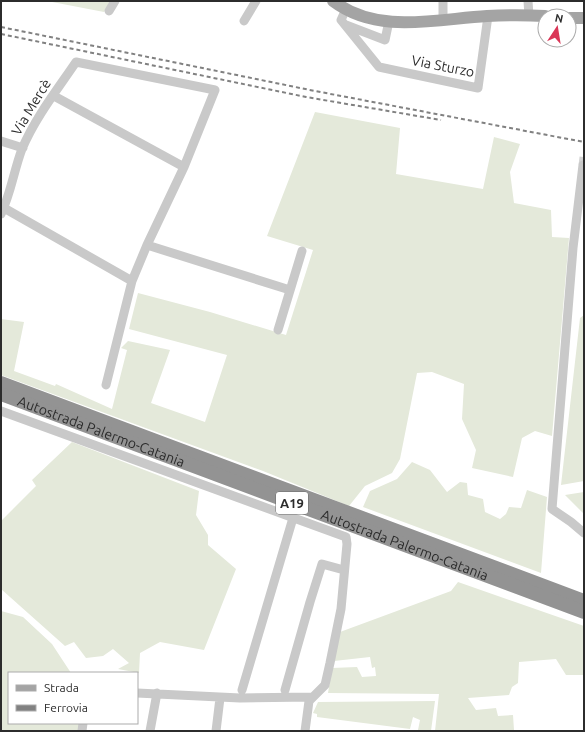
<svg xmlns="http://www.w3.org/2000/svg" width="585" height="732" viewBox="0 0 585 732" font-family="Ubuntu,sans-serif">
<rect width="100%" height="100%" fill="#fff"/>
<path fill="#e4e9da" d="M 47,1 L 110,1 L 104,12 Z
M 315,112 L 400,128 L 396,174 L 483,189 L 494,137 L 520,144 L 510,172 L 514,203 L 551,210 L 552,237 L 569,238 L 552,436 L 535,431 L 522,438 L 513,477 L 472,468 L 476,450 L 462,419 L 464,384 L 432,372 L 417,373 L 400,459 L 392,473 L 365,486 L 349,506 L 263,471 L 1,375 L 1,319 L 24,322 L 14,371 L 55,386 L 56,384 L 112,409 L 127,350 L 121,348 L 128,341 L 170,350 L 151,403 L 205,422 L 227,355 L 129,329 L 138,293 L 210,312 L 286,335 L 313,250 L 267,236 Z
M 584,315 L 584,481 L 561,485 L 580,318 Z
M 72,442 L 199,491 L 196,515 L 208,535 L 208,545 L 236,569 L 204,650 L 160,642 L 140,653 L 139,673 L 118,669 L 129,663 L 113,649 L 103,656 L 86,658 L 74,642 L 65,646 L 1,589 L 1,521 L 36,486 L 32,480 Z
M 412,462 L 430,470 L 447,492 L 460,482 L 467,483 L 468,495 L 483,499 L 485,512 L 500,519 L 506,514 L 509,507 L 521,508 L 527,490 L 547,497 L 541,573 L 363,507 L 370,491 L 397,479 Z
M 584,492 L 584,514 L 565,495 Z
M 458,582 L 584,626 L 584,675 L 566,675 L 556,659 L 519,662 L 518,683 L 512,687 L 509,695 L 468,698 L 476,710 L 496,708 L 498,716 L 513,715 L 514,730 L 525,731 L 435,731 L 439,694 L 328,693 L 332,668 L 357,667 L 362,677 L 376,676 L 375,667 L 372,668 L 370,657 L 334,661 L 340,632 L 451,591 Z
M 1,611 L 23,617 L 52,644 L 71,673 L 9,673 L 9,723 L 80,723 L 79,731 L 1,731 Z
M 435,701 L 431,731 L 418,730 L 420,720 L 413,717 L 410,729 L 317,717 L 317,714 L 313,713 L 318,702 Z"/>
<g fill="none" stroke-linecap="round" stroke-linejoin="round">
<path stroke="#d5d5d5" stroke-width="9" stroke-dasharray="9 4.5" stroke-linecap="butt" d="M 583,165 L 584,157"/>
<path stroke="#c9c9c9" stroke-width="9" d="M 528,1 L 529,16
M 346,9 L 341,20 L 379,67 L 478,88 L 488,16
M 109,11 L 115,1
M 443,20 L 443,1
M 244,21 L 256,1
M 346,25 L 385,40 L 389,21
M 54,96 L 184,167
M 1,141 L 23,148
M 583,165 L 573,248 L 552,509 L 571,522 L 584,533
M 4,208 L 132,281
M 1,214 C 11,193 14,170 22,149 C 35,118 57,90 76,62 L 215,90 L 184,167 L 147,245 L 132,281 L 106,385
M 147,245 L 290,290
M 278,330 L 302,251
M 1,411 L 346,537 L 347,544 L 341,609 L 330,663 L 325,685 L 309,701 L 305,731
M 242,690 L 293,518
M 285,690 L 310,602 L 322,564 L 344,570
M 137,693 L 240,698 L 312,697
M 82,731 L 83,723
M 150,731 L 157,693
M 216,731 L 220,698"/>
<path stroke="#a4a4a4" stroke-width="12" d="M 333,1 C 378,35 436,19 487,16 C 506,15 526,15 545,16
M 569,18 L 584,18"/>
<g stroke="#939393" stroke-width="14">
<path d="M 1,383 L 584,601"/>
<path id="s1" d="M 1,394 L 584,612"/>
</g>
<path stroke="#818181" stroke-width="2" stroke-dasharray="4 3" stroke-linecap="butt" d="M 1,27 L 315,91 L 584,142
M 1,34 L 306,97 L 441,120"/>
</g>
<g text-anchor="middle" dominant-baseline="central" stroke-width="4" stroke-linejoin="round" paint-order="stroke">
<rect fill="#fff" stroke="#6b6b6b" stroke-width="1" x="276" y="492" width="32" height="22" rx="3"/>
<g font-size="13" font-weight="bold" fill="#2c2c2c">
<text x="292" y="503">A19</text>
</g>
<g font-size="14" fill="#2c2c2c" stroke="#fff">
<text transform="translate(443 66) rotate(11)">Via Sturzo</text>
<text transform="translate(31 107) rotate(-59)">Via Mercè</text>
<text stroke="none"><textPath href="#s1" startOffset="107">Autostrada Palermo-Catania</textPath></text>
<text stroke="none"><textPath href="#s1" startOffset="431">Autostrada Palermo-Catania</textPath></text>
</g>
</g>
<rect width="585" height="732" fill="none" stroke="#2c2c2c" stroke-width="4"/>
<rect x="8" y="672" width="130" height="52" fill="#ffffff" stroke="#ababab"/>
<rect x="16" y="685" width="20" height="6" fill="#a4a4a4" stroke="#ababab"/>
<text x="44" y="692" font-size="12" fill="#2c2c2c">Strada</text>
<rect x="16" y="705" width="20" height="6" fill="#818181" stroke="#ababab"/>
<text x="44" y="712" font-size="12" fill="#2c2c2c">Ferrovia</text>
<g transform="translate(557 28) rotate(12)"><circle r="19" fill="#ffffff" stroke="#ababab"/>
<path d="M0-3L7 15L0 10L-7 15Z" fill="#da3657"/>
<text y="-6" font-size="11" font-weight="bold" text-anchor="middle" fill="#2c2c2c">N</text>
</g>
</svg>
